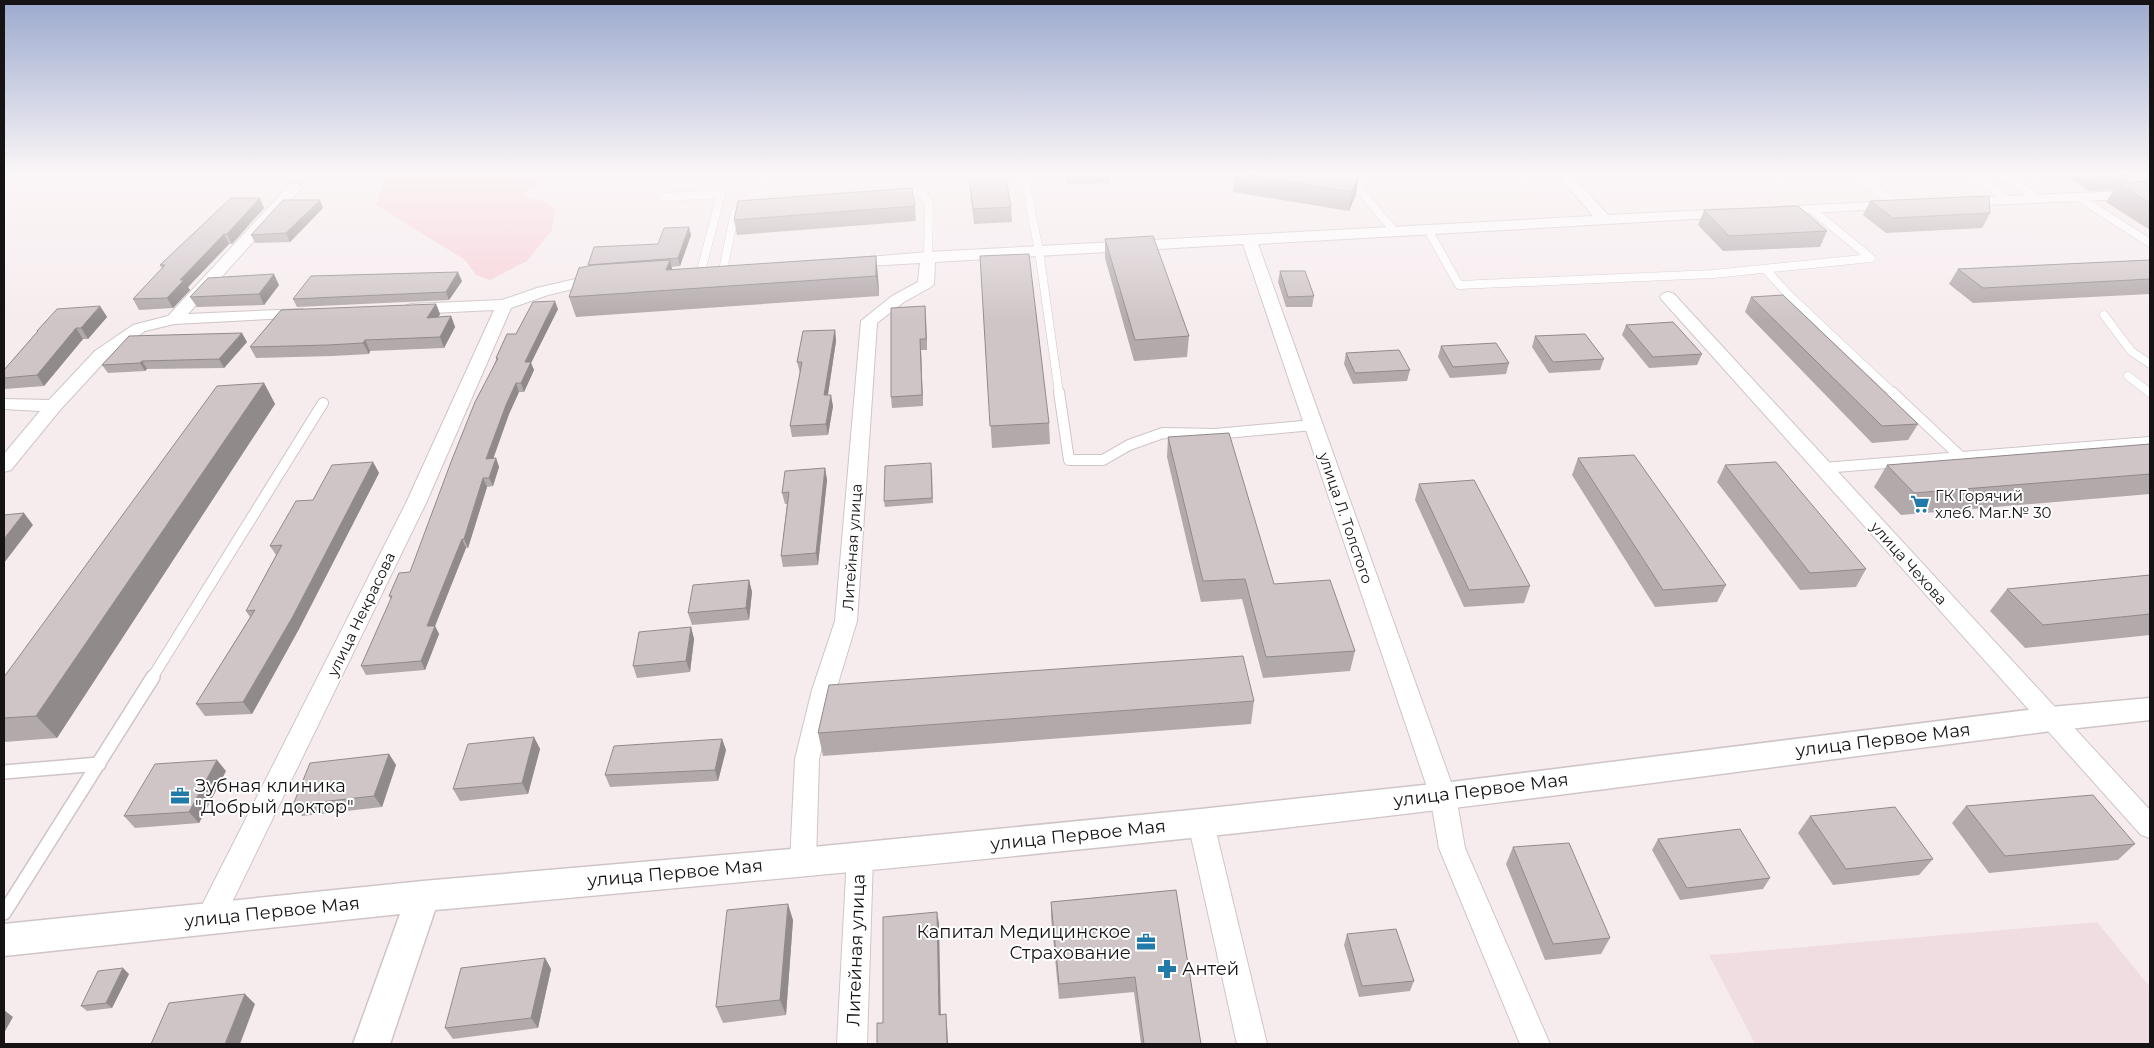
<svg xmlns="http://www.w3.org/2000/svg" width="2154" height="1048" viewBox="0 0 2154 1048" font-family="Montserrat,sans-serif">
<rect width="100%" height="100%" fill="#f6ecee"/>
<path fill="#f0dde1" d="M 2097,922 L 2150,987 L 2150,1044 L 1755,1044 L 1709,955 Z"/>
<path fill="#f7d1d9" d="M 386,174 L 579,174 L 546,180 L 522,195 L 549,203 L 555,210 L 552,230 L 527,261 L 490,280 L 476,275 L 465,260 L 376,205 Z"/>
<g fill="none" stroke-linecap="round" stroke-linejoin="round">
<g stroke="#cfc5c7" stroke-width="9">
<path id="service-far2" d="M 1024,174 L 1039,251 L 1059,393
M 1365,174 L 1359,189 L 1395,232
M 1858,174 L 1897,205
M 1973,174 L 2009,200
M 2001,174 L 2038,199
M 899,193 L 919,192 L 929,202 L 928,257
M 663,197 L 721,194 L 701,271
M 2078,197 L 2150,243
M 1428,230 L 1459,285 L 1713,274 L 1871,258 L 1811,209
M 1765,269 L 1790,296 L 1893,393
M 723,270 L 735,212 L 746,207
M 2104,315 L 2131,351 L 2150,364
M 2128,376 L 2150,393"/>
</g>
<g stroke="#cfc5c7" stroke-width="12">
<path id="service-far1" d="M 1059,392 L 1069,460 L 1103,460 L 1129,445 L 1163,433 L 1215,434 L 1313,425
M 1892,392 L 1961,457
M 1823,468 L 2150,442
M 152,678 L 323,403"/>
</g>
<g stroke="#cfc5c7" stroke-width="16">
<path id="service" d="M 4,772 L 99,764
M 4,913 L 153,677"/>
</g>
<g stroke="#cfc5c7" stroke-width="2">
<path id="minor" d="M 1557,174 L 1571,174 L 1608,215 L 1729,209 L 1734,210 L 1736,213 L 1734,216 L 1729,217 L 1258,244 L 1456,796 L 1465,848 L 1550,1044 L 1520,1044 L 1439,848 L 1430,796 L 1243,244 L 935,262 L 934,284 L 931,287 L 904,302 L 877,323 L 857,621 L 836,690 L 819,759 L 816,862 L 812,870 L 803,874 L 794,870 L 790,862 L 795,759 L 812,690 L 835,621 L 861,321 L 892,296 L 918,282 L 920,263 L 849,267 L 844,265 L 841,262 L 844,259 L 928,252 L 1593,216 Z
M 295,183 L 300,184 L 302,187 L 300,190 L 188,314 L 302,309 L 308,311 L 310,314 L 308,317 L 174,324 L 145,331 L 107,359 L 60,410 L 11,470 L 4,472 L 4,454 L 40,411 L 4,409 L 4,399 L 49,400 L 95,351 L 133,325 L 168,316 L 290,184 Z
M 2150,190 L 2150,198 L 1962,206 L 1955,202 L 1962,198 Z
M 1893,201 L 1900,205 L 1898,208 L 1775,215 L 1770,214 L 1768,211 L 1770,208 L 1775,207 Z
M 601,273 L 606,275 L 609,278 L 606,281 L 548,295 L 511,308 L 426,503 L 220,927 L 210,931 L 200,927 L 196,918 L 200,909 L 406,503 L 494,310 L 411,314 L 405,312 L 403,309 L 405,306 L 411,304 L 502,300 L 537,288 Z
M 1668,292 L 1674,294 L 2150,810 L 2150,838 L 2141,835 L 1662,300 L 1660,297 L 1662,294 Z
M 1201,812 L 1210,815 L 1214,823 L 1267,1044 L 1237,1044 L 1188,823 L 1192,815 Z
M 860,845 L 869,848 L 873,856 L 867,1044 L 837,1044 L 847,856 L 851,848 Z"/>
</g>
<g stroke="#cfc5c7" stroke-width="3">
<path id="tertiary" d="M 2150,698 L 2150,720 L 2051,731 C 1767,767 1484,807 1200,837 C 945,864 690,887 435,910 L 390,1044 L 353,1044 L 400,914 L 4,956 L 4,924 L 423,881 L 803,848 L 1201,809 L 1443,783 L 2051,707 Z"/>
</g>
<use href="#service-far2" stroke="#fff" stroke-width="8"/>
<use href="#service-far1" stroke="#fff" stroke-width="10"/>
<use href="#service" stroke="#fff" stroke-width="13"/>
<use href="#minor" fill="#fff" fill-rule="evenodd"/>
<use href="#tertiary" fill="#fff" fill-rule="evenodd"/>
</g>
<path fill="#b2a9ab" d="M 968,174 L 1005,174 L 1011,207 L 1012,222 L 974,224 Z
M 1065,174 L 1109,174 L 1109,183 L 1067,184 Z
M 1234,174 L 1359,174 L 1356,194 L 1349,211 L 1233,192 Z
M 2062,174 L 2130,174 L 2132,175 L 2127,183 L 2150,181 L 2150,230 L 2106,202 L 2114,190 L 2089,191 Z
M 260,198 L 264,208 L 232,244 L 229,244 L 188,287 L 190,290 L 173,308 L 139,310 L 133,299 L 162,269 L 160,265 Z
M 1870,201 L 1990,213 L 1982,228 L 1886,233 L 1863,215 Z
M 915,206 L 916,221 L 737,235 L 734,220 Z
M 323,208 L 290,242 L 255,243 L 251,235 Z
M 1704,210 L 1827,231 L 1820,247 L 1723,251 L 1698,225 Z
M 689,227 L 691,235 L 680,266 L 671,267 L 672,269 L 878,276 L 879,296 L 576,317 L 569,297 L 588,266 L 658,244 Z
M 1105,239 L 1189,336 L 1187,357 L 1134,361 L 1105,258 Z
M 980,256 L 1049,423 L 1050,444 L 992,448 Z
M 2150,260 L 2150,294 L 1973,303 L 1949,284 L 1958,269 Z
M 1280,271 L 1314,296 L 1312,307 L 1286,307 L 1278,282 Z
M 462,281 L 449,300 L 297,307 L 293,299 Z
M 279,285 L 264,305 L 197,307 L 190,297 Z
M 1751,297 L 1918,424 L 1908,440 L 1872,443 L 1745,312 Z
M 436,304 L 440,314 L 439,317 L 451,316 L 455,327 L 444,348 L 370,351 L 369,354 L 333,356 L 256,358 L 250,347 Z
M 100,306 L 107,317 L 88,339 L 83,339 L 44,386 L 5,389 L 4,388 L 4,370 L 37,332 L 37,331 Z
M 925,306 L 927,350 L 921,350 L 923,406 L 892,408 L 891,397 Z
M 558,309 L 531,363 L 534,370 L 524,392 L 519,392 L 509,414 L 493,458 L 496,458 L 499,467 L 493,486 L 487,487 L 468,548 L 466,548 L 435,626 L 439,634 L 425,670 L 366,675 L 361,666 L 391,599 L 389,596 L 410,572 L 496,360 L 496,358 L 516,334 Z
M 1626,325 L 1702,354 L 1697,365 L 1649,368 L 1622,335 Z
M 835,330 L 836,341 L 828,395 L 833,406 L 828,435 L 792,437 L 790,426 L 800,373 L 797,362 Z
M 1535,336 L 1604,359 L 1600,370 L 1549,373 L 1532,347 Z
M 247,342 L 224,368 L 147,369 L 145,371 L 108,373 L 102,365 Z
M 1441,346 L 1509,363 L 1506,374 L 1450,378 L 1438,357 Z
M 1346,353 L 1410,370 L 1407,381 L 1353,384 L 1344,364 Z
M 264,383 L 275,404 L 57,738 L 4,742 L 4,677 Z
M 1168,437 L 1274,584 L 1355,651 L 1350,671 L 1263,678 L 1242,599 L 1201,602 L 1167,457 Z
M 2150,444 L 2150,494 L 1901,515 L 1874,487 L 1887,465 Z
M 1578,458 L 1726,585 L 1717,602 L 1655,607 L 1572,475 Z
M 373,462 L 379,473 L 299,629 L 252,714 L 205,716 L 196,704 L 250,617 L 246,611 L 276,555 L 270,546 L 313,500 Z
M 1725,465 L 1866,569 L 1856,587 L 1800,590 L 1717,482 Z
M 825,468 L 827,480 L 818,565 L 783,567 L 781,556 L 787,504 L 785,504 L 782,493 Z
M 932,469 L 933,503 L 885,507 L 884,501 Z
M 1419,484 L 1530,586 L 1524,603 L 1464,607 L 1415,500 Z
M 2150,575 L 2150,635 L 2025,648 L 1990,611 L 2007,589 Z
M 749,580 L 752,592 L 749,620 L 692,625 L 688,613 Z
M 691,627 L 694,639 L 690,672 L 637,678 L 633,666 Z
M 1254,701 L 1251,724 L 823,756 L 818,733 Z
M 534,737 L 540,749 L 528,794 L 460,801 L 453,789 Z
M 722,739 L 726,750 L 718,781 L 610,787 L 605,775 Z
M 389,754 L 396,765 L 382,807 L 302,816 L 293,805 Z
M 226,771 L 199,823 L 135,828 L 124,816 Z
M 1966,806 L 2135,844 L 2118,860 L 1989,873 L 1952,823 Z
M 1810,816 L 1933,859 L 1919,875 L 1833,885 L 1798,833 Z
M 1658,839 L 1770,878 L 1763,889 L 1680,900 L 1652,850 Z
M 1513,847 L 1610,938 L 1601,954 L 1545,960 L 1506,864 Z
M 1176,890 L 1201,1044 L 1141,1044 L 1134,992 L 1059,999 L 1051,917 L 1051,902 Z
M 793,920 L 786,1015 L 723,1023 L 716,1007 Z
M 1347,934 L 1414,981 L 1410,991 L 1359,997 L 1344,945 Z
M 545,958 L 551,969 L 538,1028 L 453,1039 L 445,1028 Z
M 129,974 L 112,1008 L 87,1011 L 81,1006 Z"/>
<path fill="#918a8b" d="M 1359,175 L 1356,194 L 1349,211 L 1352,192 Z
M 260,198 L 264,208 L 232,244 L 227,234 Z
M 320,200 L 323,208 L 290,242 L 286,233 Z
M 689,227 L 691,235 L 680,266 L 678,258 Z
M 224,234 L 229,244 L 188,287 L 190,290 L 173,308 L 167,298 L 180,280 Z
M 876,256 L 878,276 L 879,296 L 876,276 Z
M 670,260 L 675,280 L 666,270 Z
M 458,272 L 462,281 L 449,300 L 446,292 Z
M 274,274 L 279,285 L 264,305 L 259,294 Z
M 555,301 L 558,309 L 531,363 L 534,370 L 524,392 L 521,383 L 525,362 Z
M 436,304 L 440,314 L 431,328 L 427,318 Z
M 100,306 L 107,317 L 88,339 L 81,328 Z
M 925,306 L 926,317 L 927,350 L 926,339 Z
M 451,316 L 455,327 L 444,348 L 440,337 Z
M 76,328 L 83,339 L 44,386 L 37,375 Z
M 835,330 L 836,341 L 826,407 L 824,395 Z
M 242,333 L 247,342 L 224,368 L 219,359 Z
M 920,339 L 921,350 L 923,406 L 922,395 Z
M 365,340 L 370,351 L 369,354 L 363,343 Z
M 142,361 L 147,369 L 145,371 L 140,363 Z
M 264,383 L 275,404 L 57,738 L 36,716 Z
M 516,383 L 519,392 L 509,414 L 490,468 L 486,459 L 506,405 Z
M 831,395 L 833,406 L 828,435 L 826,424 Z
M 496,458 L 499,467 L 493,486 L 489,478 Z
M 373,462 L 379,473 L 299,629 L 252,714 L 243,702 Z
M 825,468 L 827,480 L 818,565 L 816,553 Z
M 483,478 L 487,487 L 468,548 L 464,539 Z
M 24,513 L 33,525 L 4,563 L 4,539 Z
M 462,539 L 466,548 L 435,626 L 439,634 L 425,670 L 421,661 L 427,626 Z
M 749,580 L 752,592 L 749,620 L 746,608 Z
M 691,627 L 694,639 L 690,672 L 686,661 Z
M 534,737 L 540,749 L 528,794 L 522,783 Z
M 722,739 L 726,750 L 718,781 L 715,770 Z
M 389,754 L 396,765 L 382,807 L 374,796 Z
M 217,760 L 226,771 L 199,823 L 189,812 Z
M 788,904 L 793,920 L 786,1015 L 780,1000 Z
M 937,912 L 939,923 L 941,1025 L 939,1015 Z
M 545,958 L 551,969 L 538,1028 L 531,1018 Z
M 123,968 L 129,974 L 112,1008 L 106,1003 Z
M 245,994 L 255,1004 L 240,1044 L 225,1044 Z
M 4,1010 L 13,1017 L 4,1033 Z
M 946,1014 L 947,1025 L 948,1044 L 947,1044 Z"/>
<path fill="#cfc5c7" stroke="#918a8b" d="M 969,174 L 1005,174 L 1011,207 L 973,209 Z
M 1241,174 L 1359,174 L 1359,175 L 1352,192 Z
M 2094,174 L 2130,174 L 2132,175 L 2098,177 Z
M 2150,181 L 2150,203 L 2118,183 Z
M 912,188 L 915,206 L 734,220 L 738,201 Z
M 1989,196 L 1990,213 L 1893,218 L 1870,201 Z
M 231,198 L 260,198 L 227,234 L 224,234 L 180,280 L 184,280 L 167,298 L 133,299 L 165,265 L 160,265 Z
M 283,200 L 320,200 L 286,233 L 251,235 Z
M 1798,206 L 1827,231 L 1729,236 L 1704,210 Z
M 689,227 L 678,258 L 588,265 L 594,247 L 658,244 L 664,228 Z
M 1153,236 L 1189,336 L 1135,340 L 1105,239 Z
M 1029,254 L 1049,423 L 990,426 L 980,256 Z
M 876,256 L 876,276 L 569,297 L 579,268 L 593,265 L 670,260 L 666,270 Z
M 2150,260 L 2150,279 L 1983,288 L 1958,269 Z
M 1280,271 L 1305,271 L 1314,296 L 1288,297 Z
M 458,272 L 446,292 L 293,299 L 311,276 Z
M 274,274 L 259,294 L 190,297 L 208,278 Z
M 1783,295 L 1918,424 L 1882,426 L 1751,297 Z
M 555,301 L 525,362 L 531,362 L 521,383 L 516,383 L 506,405 L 486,459 L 496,458 L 489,478 L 483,478 L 464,539 L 462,539 L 427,626 L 435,626 L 421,661 L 361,666 L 392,596 L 389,596 L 399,573 L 410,572 L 451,462 L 475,402 L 498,358 L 496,358 L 507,334 L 516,334 L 533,302 Z
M 436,304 L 427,318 L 451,316 L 440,337 L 365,340 L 363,343 L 328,345 L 250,347 L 281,310 Z
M 100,306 L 81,328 L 76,328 L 37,375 L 4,378 L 4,370 L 38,331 L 37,331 L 57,309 Z
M 925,306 L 926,339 L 920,339 L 922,395 L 891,397 L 891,308 Z
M 1673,322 L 1702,354 L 1653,357 L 1626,325 Z
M 835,330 L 824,395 L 831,395 L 826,424 L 790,426 L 802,362 L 797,362 L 803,331 Z
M 242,333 L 219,359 L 142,361 L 140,363 L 102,365 L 129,336 Z
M 1585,334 L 1604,359 L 1553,362 L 1535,336 Z
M 1496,343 L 1509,363 L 1453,367 L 1441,346 Z
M 1399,350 L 1410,370 L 1355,373 L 1346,353 Z
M 264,383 L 36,716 L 4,718 L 4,677 L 217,386 Z
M 1229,433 L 1274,584 L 1330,580 L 1355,651 L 1266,657 L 1245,579 L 1203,581 L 1168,437 Z
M 2150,444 L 2150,474 L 1914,493 L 1887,465 Z
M 1634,455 L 1726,585 L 1663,590 L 1578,458 Z
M 373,462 L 292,618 L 243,702 L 196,704 L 255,610 L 246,611 L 282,545 L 270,546 L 296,501 L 313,500 L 332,465 Z
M 1776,462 L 1866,569 L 1810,573 L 1725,465 Z
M 931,463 L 932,498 L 884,501 L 885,466 Z
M 825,468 L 816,553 L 781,556 L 789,492 L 782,493 L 785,471 Z
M 1474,480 L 1530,586 L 1469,590 L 1419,484 Z
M 24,513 L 4,539 L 4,515 Z
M 2150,575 L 2150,614 L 2043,625 L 2007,589 Z
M 749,580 L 746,608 L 688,613 L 693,585 Z
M 691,627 L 686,661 L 633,666 L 639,632 Z
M 1243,656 L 1254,701 L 818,733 L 829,685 Z
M 534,737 L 522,783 L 453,789 L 468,744 Z
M 722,739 L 715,770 L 605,775 L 614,746 Z
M 389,754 L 374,796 L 293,805 L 310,763 Z
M 217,760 L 189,812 L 124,816 L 155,764 Z
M 2093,795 L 2135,844 L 2005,856 L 1966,806 Z
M 1895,807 L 1933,859 L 1846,869 L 1810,816 Z
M 1740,829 L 1770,878 L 1687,888 L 1658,839 Z
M 1569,843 L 1610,938 L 1553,944 L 1513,847 Z
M 1176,890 L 1201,1044 L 1144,1044 L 1135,977 L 1059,984 L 1051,902 Z
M 788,904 L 780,1000 L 716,1007 L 727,910 Z
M 937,912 L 939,1015 L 946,1014 L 947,1044 L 877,1044 L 877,1023 L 883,1023 L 883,917 Z
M 1396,929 L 1414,981 L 1362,986 L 1347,934 Z
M 545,958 L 531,1018 L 445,1028 L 461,968 Z
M 123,968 L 106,1003 L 81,1006 L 98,971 Z
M 245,994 L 225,1044 L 151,1044 L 169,1003 Z"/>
<linearGradient id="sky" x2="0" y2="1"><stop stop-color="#9caace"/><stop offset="0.54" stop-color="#fbf6f7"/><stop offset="1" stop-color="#fbf6f7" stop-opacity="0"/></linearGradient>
<rect width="2154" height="321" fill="url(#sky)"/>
<defs>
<g id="supermarket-bare" transform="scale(1.5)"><path d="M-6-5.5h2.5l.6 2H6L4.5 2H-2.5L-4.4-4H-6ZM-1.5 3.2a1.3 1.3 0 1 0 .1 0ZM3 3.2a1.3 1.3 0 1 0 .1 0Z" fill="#217aa8" stroke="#fff" stroke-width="2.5" paint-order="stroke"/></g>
<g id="office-bare" transform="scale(1.5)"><path d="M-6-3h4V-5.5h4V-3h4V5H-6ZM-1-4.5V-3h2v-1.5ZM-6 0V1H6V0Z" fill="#217aa8" stroke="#fff" stroke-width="2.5" paint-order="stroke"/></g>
<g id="pharmacy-bare" transform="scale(1.5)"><path d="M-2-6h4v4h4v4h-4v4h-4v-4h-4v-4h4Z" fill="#217aa8" stroke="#fff" stroke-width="2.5" paint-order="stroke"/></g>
</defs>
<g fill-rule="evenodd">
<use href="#supermarket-bare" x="1920" y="504"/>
<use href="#office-bare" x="180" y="796"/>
<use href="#office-bare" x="1146" y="942"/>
<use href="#pharmacy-bare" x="1167" y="969"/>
</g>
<g text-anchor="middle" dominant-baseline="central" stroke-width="4" stroke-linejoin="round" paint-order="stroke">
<g font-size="15" fill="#161314" stroke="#fff" text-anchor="start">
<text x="1935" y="495">ГК Горячий<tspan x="1935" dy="17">хлеб. Маг.№ 30</tspan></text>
</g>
<g font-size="15" fill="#161314" stroke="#fff">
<text transform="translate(1346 518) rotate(71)">улица Л. Толстого</text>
<text transform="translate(852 547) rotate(-86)">Литейная улица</text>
<text transform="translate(1909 563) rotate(48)">улица Чехова</text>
<text transform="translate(361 614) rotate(-64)">улица Некрасова</text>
</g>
<g font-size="18" fill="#161314" stroke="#fff">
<text transform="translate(1883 740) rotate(-7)">улица Первое Мая</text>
<text transform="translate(1481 790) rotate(-7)">улица Первое Мая</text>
<text transform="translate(1078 835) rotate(-6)">улица Первое Мая</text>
<text transform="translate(675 873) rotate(-5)">улица Первое Мая</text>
<text transform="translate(272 912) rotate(-6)">улица Первое Мая</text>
<text transform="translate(856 950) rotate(-88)">Литейная улица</text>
</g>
<g font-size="18" fill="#161314" stroke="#fff" text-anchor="start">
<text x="195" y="786">Зубная клиника<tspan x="195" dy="21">"Добрый доктор"</tspan></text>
<text x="1131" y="932" text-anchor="end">Капитал Медицинское<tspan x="1131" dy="21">Страхование</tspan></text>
<text x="1182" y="969">Антей</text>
</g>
</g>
<rect width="2154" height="1048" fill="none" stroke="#161314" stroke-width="10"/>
</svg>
